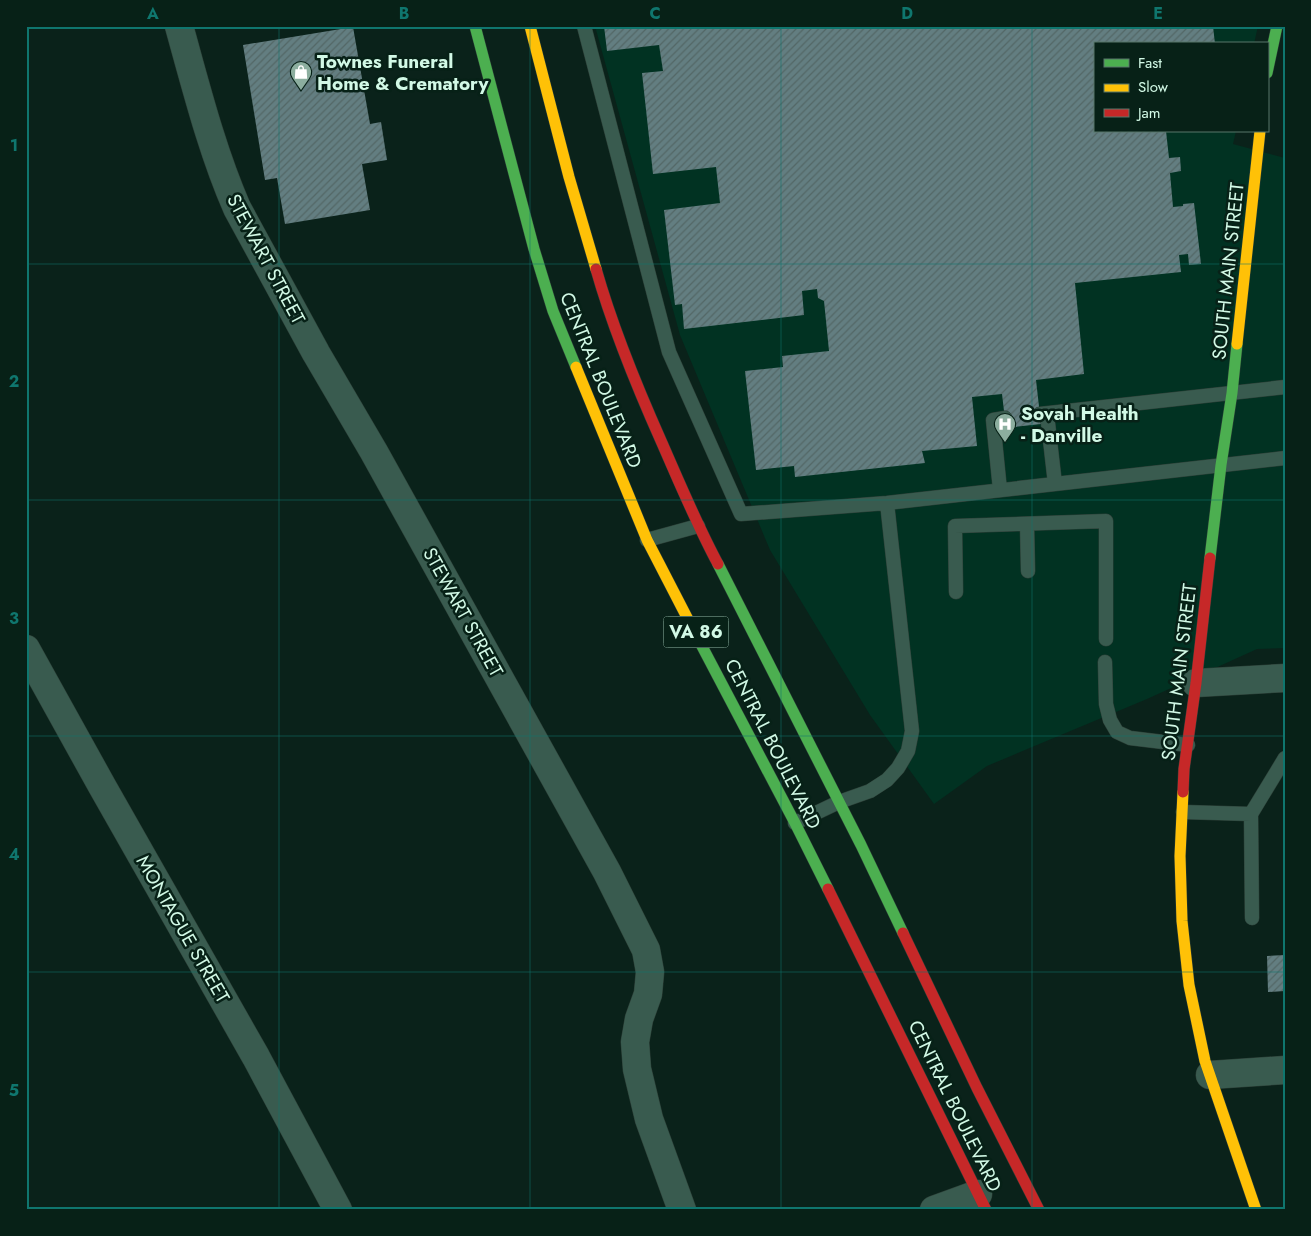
<svg xmlns="http://www.w3.org/2000/svg" width="1311" height="1236" viewBox="0 0 1311 1236" font-family="Jost,sans-serif">
<defs>
<pattern id="building-hatch" width="6" height="6" patternUnits="userSpaceOnUse" patternTransform="scale(1.25)"><rect width="6" height="6" fill="#637e81"/><path d="M-1 1l2-2M0 6l6-6M5 7l2-2" fill="none" stroke="#536766"/></pattern>
</defs>
<rect width="100%" height="100%" fill="#0a221a"/>
<path fill="#013222" d="M 595,26 L 1258,26 L 1254,44 L 1095,44 L 1095,131 L 1236,131 L 1233,144 L 1285,158 L 1285,648 L 1257,649 L 1147,699 L 987,766 L 934,804 L 870,715 L 770,550 L 680,335 Z"/>
<path fill="url(#building-hatch)" d="M 604,26 L 1213,26 L 1215,44 L 1095,44 L 1095,131 L 1166,131 L 1169,158 L 1180,157 L 1181,171 L 1170,173 L 1173,207 L 1183,206 L 1183,204 L 1194,203 L 1201,264 L 1189,265 L 1188,254 L 1179,255 L 1181,272 L 1075,283 L 1084,374 L 1036,380 L 1041,424 L 1006,428 L 1002,394 L 972,397 L 977,446 L 922,451 L 925,463 L 795,477 L 794,466 L 756,470 L 745,371 L 783,367 L 782,356 L 829,351 L 824,301 L 818,298 L 817,289 L 802,291 L 804,315 L 684,329 L 682,304 L 675,305 L 664,210 L 720,203 L 716,167 L 653,174 L 642,73 L 663,71 L 659,45 L 607,51 Z
M 353,27 L 370,124 L 381,122 L 387,160 L 362,164 L 370,210 L 285,224 L 277,178 L 265,180 L 243,45 Z
M 1285,955 L 1285,991 L 1268,992 L 1267,956 Z"/>
<g fill="none" stroke-linecap="round" stroke-linejoin="round">
<g stroke="#2c3f37" stroke-width="15">
<path id="lane" d="M 584,26 L 669,352 L 741,514 L 887,503 L 1285,458
M 1040,414 L 1285,387
M 1047,414 L 1055,484
M 1000,490 L 993,420 L 1005,418
M 1027,524 L 1028,571
M 647,540 L 698,526
M 956,592 L 955,526 L 1106,521 L 1106,639
M 1105,662 L 1106,704 L 1110,720 L 1117,732 L 1130,738 L 1188,745
M 1183,812 L 1251,814
M 795,823 L 839,802 L 870,791 L 887,780 L 898,768 L 908,751 L 912,731 L 887,503
M 1252,918 L 1251,814 L 1285,758"/>
</g>
<g stroke="#2c3f37" stroke-width="29">
<path id="street" d="M 179,26 C 196,87 212,151 237,208 L 316,353 L 374,452 L 607,872 L 646,950 L 650,972 L 648,994 L 639,1019 L 635,1042 L 637,1069 L 649,1119 L 682,1210
M 26,649 L 102,786 L 256,1057 L 338,1210
M 1196,683 L 1285,678
M 1210,1075 L 1285,1070
M 934,1210 L 978,1194"/>
</g>
<g stroke="#2c3f37" stroke-width="12">
<path id="fast" d="M 475,26 L 534,249 L 553,311 L 576,367
M 1267,73 L 1277,26
M 1210,558 L 1221,465 L 1232,393 L 1237,344
M 718,564 L 861,845 L 903,933
M 694,631 L 795,823 L 828,889"/>
</g>
<g stroke="#2c3f37" stroke-width="12">
<path id="slow" d="M 530,26 L 569,177 L 596,269
M 1237,344 L 1260,131
M 576,367 L 647,540 L 694,631
M 1183,792 L 1180,856 L 1182,921 L 1189,985 L 1205,1061 L 1256,1210"/>
</g>
<g stroke="#2c3f37" stroke-width="12">
<path id="jam" d="M 596,269 C 613,329 637,387 662,443 C 680,484 697,525 718,564
M 1183,792 L 1184,769 L 1196,683 L 1210,558
M 828,889 L 986,1210
M 903,933 L 977,1088 L 1039,1210"/>
</g>
<use href="#lane" stroke="#395b4f" stroke-width="14"/>
<use href="#street" stroke="#395b4f" stroke-width="28"/>
<use href="#fast" stroke="#4caf50" stroke-width="11"/>
<use href="#slow" stroke="#ffc107" stroke-width="11"/>
<use href="#jam" stroke="#c62828" stroke-width="11"/>
</g>
<path fill="none" stroke="#0f766e" stroke-width="1" stroke-opacity="0.55" d="M 279,26 L 279,1210M 530,26 L 530,1210M 781,26 L 781,1210M 1032,26 L 1032,1210M 26,264 L 1285,264M 26,500 L 1285,500M 26,736 L 1285,736M 26,972 L 1285,972"/>
<defs>
<g id="shop-pin" transform="scale(1.125)"><path d="M0 17L-7.5 6A9.5 9.5 0 1 1 7.5 6Z" fill="#8cae9f" stroke="#072117"/><path d="M-5-2.5h2.3a2.7 3.5 0 0 1 5.4 0H5L5.5 6h-11ZM-1.5-2.5h3a1.5 2.3 0 0 0-3 0Z" fill="#fff"/></g>
<g id="hospital-pin" transform="scale(1.125)"><path d="M0 17L-7.5 6A9.5 9.5 0 1 1 7.5 6Z" fill="#8cae9f" stroke="#072117"/><path d="M-5-5h3v3.5h4V-5h3V5h-3V1.5h-4V5h-3Z" fill="#fff"/></g>
</defs>
<g fill-rule="evenodd">
<use href="#shop-pin" x="301" y="72"/>
<use href="#hospital-pin" x="1005" y="424"/>
</g>
<g text-anchor="middle" dominant-baseline="central" stroke-width="5" stroke-linejoin="round" paint-order="stroke">
<rect fill="#072117" stroke="#95b8a8" stroke-width="1" x="663.5" y="616.5" width="65" height="31" rx="4"/>
<g font-size="18" font-weight="bold" fill="#d2f9e6">
<text x="696" y="632">VA 86</text>
</g>
<g font-size="19" font-weight="bold" fill="#d2f9e6" stroke="#072117" text-anchor="start">
<text x="317" y="61">Townes Funeral<tspan x="317" dy="22">Home &amp; Crematory</tspan></text>
<text x="1021" y="413">Sovah Health<tspan x="1021" dy="22">- Danville</tspan></text>
</g>
<g font-size="19" fill="#d2f9e6" stroke="#072117">
<text transform="translate(266 259) rotate(62)">STEWART STREET</text>
<text transform="translate(1228 271) rotate(-84)">SOUTH MAIN STREET</text>
<text transform="translate(601 380) rotate(68)">CENTRAL BOULEVARD</text>
<text transform="translate(463 612) rotate(61)">STEWART STREET</text>
<text transform="translate(1179 672) rotate(-83)">SOUTH MAIN STREET</text>
<text transform="translate(773 744) rotate(63)">CENTRAL BOULEVARD</text>
<text transform="translate(183 929) rotate(60)">MONTAGUE STREET</text>
<text transform="translate(955 1106) rotate(64)">CENTRAL BOULEVARD</text>
</g>
</g>
<rect width="1311" height="1236" fill="none" stroke="#072117" stroke-width="55"/>
<rect x="1094" y="42" width="175" height="90" fill="#072117" stroke="#58776a"/>
<rect x="1104" y="59" width="25" height="8" fill="#4caf50" stroke="#58776a"/>
<text x="1138" y="68" font-size="15" fill="#d2f9e6">Fast</text>
<rect x="1104" y="84" width="25" height="8" fill="#ffc107" stroke="#58776a"/>
<text x="1138" y="92" font-size="15" fill="#d2f9e6">Slow</text>
<rect x="1104" y="109" width="25" height="8" fill="#c62828" stroke="#58776a"/>
<text x="1138" y="118" font-size="15" fill="#d2f9e6">Jam</text>
<rect x="28" y="28" width="1256" height="1180" fill="none" stroke="#0f766e" stroke-width="2"/>
<g font-size="16" text-anchor="middle" font-weight="bold" fill="#0f766e">
<text x="153" y="19">A</text>
<text x="404" y="19">B</text>
<text x="655" y="19">C</text>
<text x="907" y="19">D</text>
<text x="1158" y="19">E</text>
<text x="14" y="151">1</text>
<text x="14" y="387">2</text>
<text x="14" y="624">3</text>
<text x="14" y="860">4</text>
<text x="14" y="1096">5</text>
</g>
</svg>
